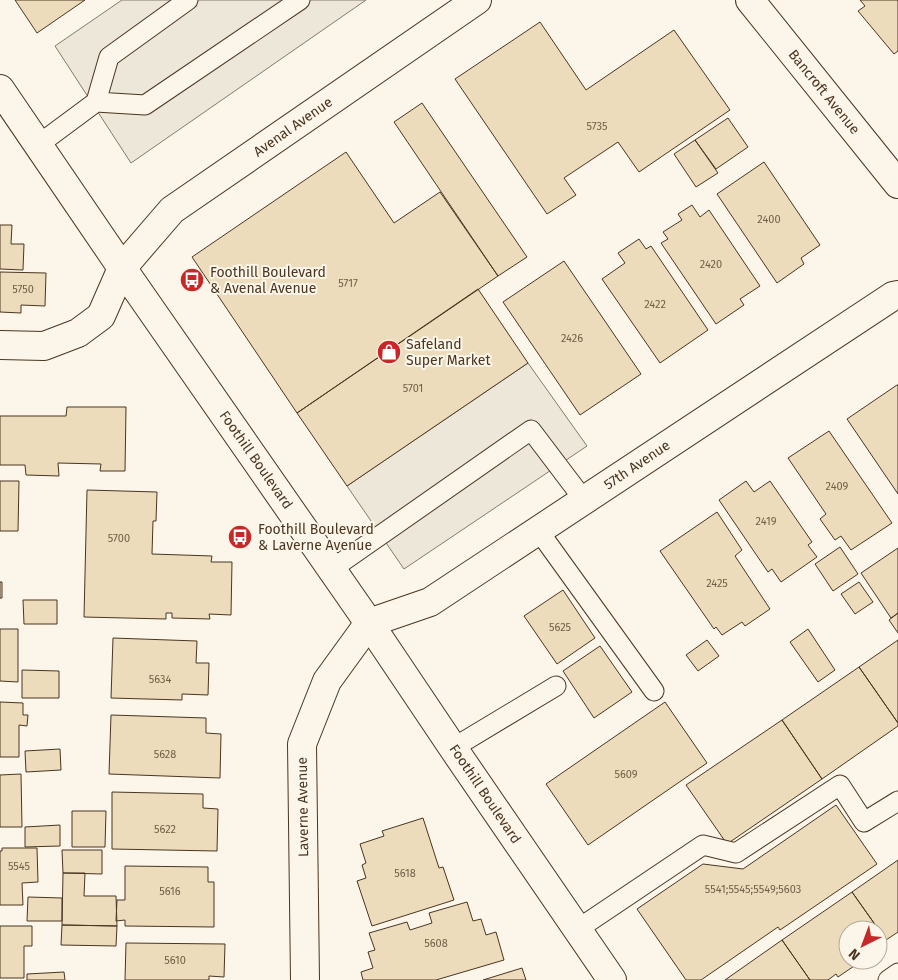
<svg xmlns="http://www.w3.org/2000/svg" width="898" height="980" viewBox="0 0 898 980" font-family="'Fira Sans',sans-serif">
<rect width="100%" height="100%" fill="#fbf6e9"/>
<path fill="#ede7d9" stroke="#887966" d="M 122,0 L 366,0 L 131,163 L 55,46 Z
M 528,363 L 587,446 L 404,569 L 347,486 Z"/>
<path fill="#ecdcbc" stroke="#4a3520" d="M 15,0 L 85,0 L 37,33 Z
M 860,0 L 898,0 L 898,51 L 894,54 L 858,11 L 865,6 Z
M 540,22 L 586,90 L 674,30 L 730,110 L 639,172 L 618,142 L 564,178 L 576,195 L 547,214 L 455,79 Z
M 422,103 L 527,257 L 498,276 L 394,122 Z
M 728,118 L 748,147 L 716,169 L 695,140 Z
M 695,140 L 718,173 L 696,187 L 674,154 Z
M 346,152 L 394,223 L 440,192 L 498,276 L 297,413 L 192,257 Z
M 764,162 L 820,245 L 801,258 L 804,264 L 777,283 L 717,194 Z
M 692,205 L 700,217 L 709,210 L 760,286 L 740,299 L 744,305 L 716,324 L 661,243 L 668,239 L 663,232 L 682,220 L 678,214 Z
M 0,225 L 12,225 L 11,244 L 24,244 L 23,270 L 0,269 Z
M 639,239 L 646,249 L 651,246 L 708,330 L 660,363 L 602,279 L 625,263 L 618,253 Z
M 564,261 L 641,374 L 580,415 L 503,302 Z
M 0,272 L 46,273 L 45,306 L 21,305 L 21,313 L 0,312 Z
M 478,289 L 528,363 L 347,486 L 297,413 Z
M 897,385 L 898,385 L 898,494 L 847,419 Z
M 67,407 L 126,407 L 125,471 L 100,471 L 101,464 L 58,463 L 59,476 L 26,475 L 25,465 L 0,465 L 0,416 L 66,416 Z
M 829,431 L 892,523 L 851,550 L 841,536 L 835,540 L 820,519 L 826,514 L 788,458 Z
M 0,481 L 19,481 L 18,531 L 0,531 Z
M 746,481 L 754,492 L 770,481 L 812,542 L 808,545 L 817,557 L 781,582 L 772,569 L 768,572 L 719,500 Z
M 87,490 L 157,492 L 156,521 L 153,521 L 152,554 L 212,556 L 211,562 L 232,562 L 231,615 L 209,614 L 210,619 L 172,618 L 172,613 L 166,613 L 166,619 L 84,617 Z
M 717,512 L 742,550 L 735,556 L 770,609 L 745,626 L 742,622 L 722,635 L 716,627 L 714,629 L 660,551 Z
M 840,547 L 858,574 L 833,591 L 815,564 Z
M 898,548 L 898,613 L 891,618 L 861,573 Z
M 0,582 L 2,582 L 2,598 L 0,598 Z
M 859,582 L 873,602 L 855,614 L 841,594 Z
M 563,590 L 595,638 L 557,664 L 524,616 Z
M 23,600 L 57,600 L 57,624 L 24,624 Z
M 898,613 L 898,633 L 889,620 Z
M 0,629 L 18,629 L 18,682 L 0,681 Z
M 808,629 L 835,670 L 818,682 L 790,642 Z
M 113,638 L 197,641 L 196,663 L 209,663 L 208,695 L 182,694 L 182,700 L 111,698 Z
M 707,640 L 719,656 L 698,671 L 686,655 Z
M 898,640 L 898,723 L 859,667 Z
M 600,646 L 632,692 L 594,718 L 563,671 Z
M 859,667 L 898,723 L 898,726 L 822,779 L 782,720 Z
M 22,670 L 59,671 L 59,698 L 22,698 Z
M 0,702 L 23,703 L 23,715 L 28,715 L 27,726 L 19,725 L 19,757 L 0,757 Z
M 665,702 L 707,763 L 588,845 L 546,784 Z
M 111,715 L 206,718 L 206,733 L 221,734 L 220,778 L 109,774 Z
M 782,720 L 822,779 L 727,844 L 686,785 Z
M 60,749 L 61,770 L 26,772 L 25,751 Z
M 21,774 L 22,827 L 0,827 L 0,775 Z
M 112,792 L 203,794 L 203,808 L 218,809 L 217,851 L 112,849 Z
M 836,805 L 877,864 L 780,930 L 778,927 L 701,980 L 686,980 L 637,909 L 703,864 L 743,869 Z
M 72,811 L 106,811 L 105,847 L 72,847 Z
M 423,818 L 439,868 L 443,867 L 454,900 L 372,926 L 357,881 L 366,878 L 362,865 L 366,863 L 360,844 L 384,836 L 382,831 Z
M 60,825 L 60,846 L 25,847 L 25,827 Z
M 2,848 L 37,848 L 38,882 L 22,883 L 23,905 L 0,905 L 0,851 L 2,851 Z
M 62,850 L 102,850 L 102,874 L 63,873 Z
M 898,860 L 898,932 L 886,940 L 852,892 Z
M 125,866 L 208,867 L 208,882 L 214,882 L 214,927 L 125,926 L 125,920 L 116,921 L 117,900 L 125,900 Z
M 63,873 L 85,873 L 84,896 L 116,896 L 117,926 L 62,925 Z
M 852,892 L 886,940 L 878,946 L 878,930 L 848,930 L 848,960 L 858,960 L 860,962 L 838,977 L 836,974 L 828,980 L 810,980 L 782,940 Z
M 28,897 L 62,898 L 62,921 L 27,921 Z
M 467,902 L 473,921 L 481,919 L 486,935 L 496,932 L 504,960 L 436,980 L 363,980 L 361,972 L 373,968 L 368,952 L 375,950 L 369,933 L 407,922 L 410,930 L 432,923 L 429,913 Z
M 62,925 L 117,926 L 116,946 L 61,945 Z
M 0,926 L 32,926 L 32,946 L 24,946 L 24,978 L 0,978 Z
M 782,940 L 810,980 L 725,980 Z
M 126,943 L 225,944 L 224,977 L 209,976 L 209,980 L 125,980 Z
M 522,968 L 526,980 L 483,980 Z
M 64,972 L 65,980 L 27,980 L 27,974 Z"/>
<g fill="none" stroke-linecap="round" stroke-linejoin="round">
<g stroke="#4a3520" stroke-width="21">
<path id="lane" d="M 96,102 L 145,105 L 300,0
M 38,145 L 96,102 L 109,57 L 188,0
M 538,530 L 654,691
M 332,569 L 531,430 L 584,500
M 453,748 L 556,686
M 578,929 L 703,845 L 736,853 L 840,785 L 864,822 L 898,801
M 888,980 L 898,973"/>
</g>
<g stroke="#4a3520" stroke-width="30">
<path id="street" d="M 0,345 L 44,346 L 78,333 L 101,316 L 122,268 L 172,210 L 477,0
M 305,980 L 302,744 L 327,681 L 369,623 L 430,602 L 893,296 L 898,295"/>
</g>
<g stroke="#4a3520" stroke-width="30">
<path id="secondary" d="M 750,0 L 898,184
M 0,89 L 122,268 L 369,623 L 453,748 L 612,980"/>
</g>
<use href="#lane" stroke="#fbf6e9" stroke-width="19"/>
<use href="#street" stroke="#fbf6e9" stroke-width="28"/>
<use href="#secondary" stroke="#fbf6e9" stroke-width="28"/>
</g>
<defs>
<g id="bus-disc" transform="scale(1.25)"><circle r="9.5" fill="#c62828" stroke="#fbf6e9"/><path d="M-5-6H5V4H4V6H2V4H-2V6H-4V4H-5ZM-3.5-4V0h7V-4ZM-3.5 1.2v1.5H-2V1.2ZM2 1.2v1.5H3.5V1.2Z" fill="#fff"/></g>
<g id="shop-disc" transform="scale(1.25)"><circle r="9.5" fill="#c62828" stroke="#fbf6e9"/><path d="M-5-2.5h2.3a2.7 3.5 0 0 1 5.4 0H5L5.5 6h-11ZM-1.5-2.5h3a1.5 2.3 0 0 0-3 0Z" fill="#fff"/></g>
</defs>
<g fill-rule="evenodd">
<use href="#bus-disc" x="192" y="280"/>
<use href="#shop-disc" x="389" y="352"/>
<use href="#bus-disc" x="240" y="537"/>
</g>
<g text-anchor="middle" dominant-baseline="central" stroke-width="4" stroke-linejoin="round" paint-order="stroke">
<g font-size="11" fill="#725f47">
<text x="597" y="126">5735</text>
<text x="769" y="219">2400</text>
<text x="711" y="264">2420</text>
<text x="348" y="283">5717</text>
<text x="23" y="289">5750</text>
<text x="655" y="304">2422</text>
<text x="572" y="338">2426</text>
<text x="413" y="388">5701</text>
<text x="837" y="486">2409</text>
<text x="766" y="521">2419</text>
<text x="119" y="538">5700</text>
<text x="717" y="583">2425</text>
<text x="560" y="627">5625</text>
<text x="160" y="679">5634</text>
<text x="165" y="754">5628</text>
<text x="626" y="774">5609</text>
<text x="165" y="829">5622</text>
<text x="19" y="866">5545</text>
<text x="405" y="873">5618</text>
<text x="753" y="889">5541;5545;5549;5603</text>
<text x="170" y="891">5616</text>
<text x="436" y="943">5608</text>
<text x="175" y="960">5610</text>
</g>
<g font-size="14" fill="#4a3520" stroke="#fbf6e9">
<text transform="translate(824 92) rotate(51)">Bancroft Avenue</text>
<text transform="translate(293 127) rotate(-35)">Avenal Avenue</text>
<text transform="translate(256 460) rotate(55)">Foothill Boulevard</text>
<text transform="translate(637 465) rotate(-34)">57th Avenue</text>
<text transform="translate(485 794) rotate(56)">Foothill Boulevard</text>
<text transform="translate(303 807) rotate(-91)">Laverne Avenue</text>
</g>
<g font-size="14" fill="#4a3520" stroke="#fbf6e9" text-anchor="start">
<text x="210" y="272">Foothill Boulevard<tspan x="210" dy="16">&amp; Avenal Avenue</tspan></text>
<text x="406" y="344">Safeland<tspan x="406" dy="16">Super Market</tspan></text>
<text x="258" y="529">Foothill Boulevard<tspan x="258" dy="16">&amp; Laverne Avenue</tspan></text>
</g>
</g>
<g transform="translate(863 945) rotate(222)"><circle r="24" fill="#fbf6e9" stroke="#b4a999"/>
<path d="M0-4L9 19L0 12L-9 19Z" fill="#c62828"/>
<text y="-8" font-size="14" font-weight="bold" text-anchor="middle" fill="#4a3520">N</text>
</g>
</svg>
